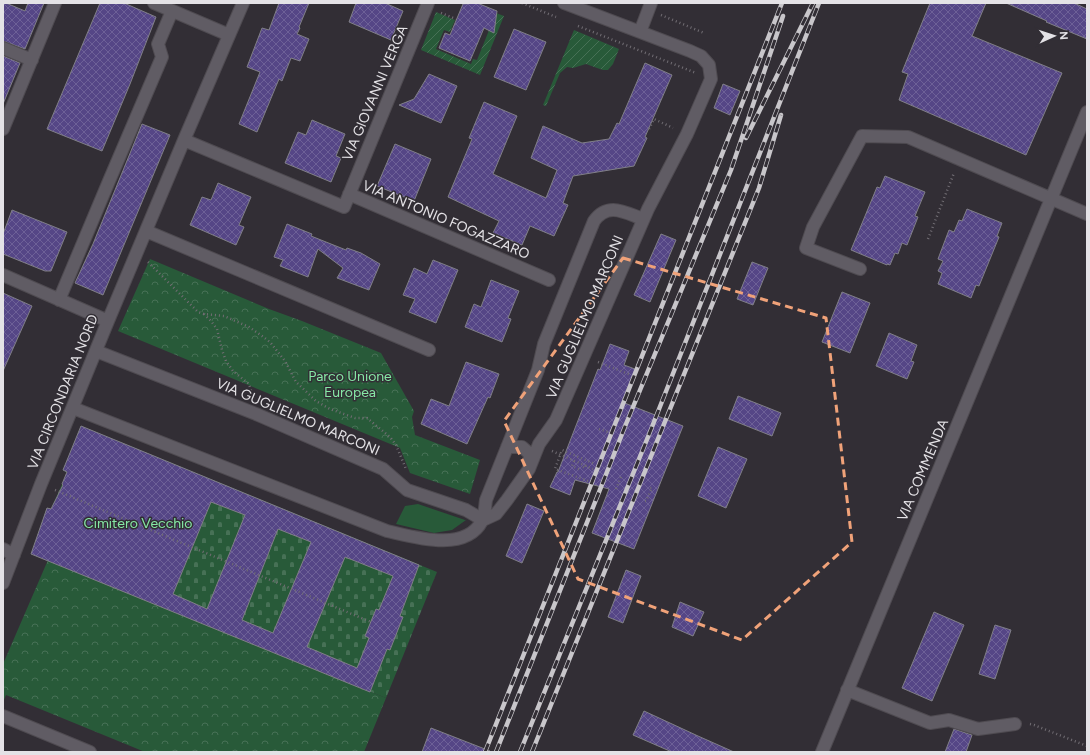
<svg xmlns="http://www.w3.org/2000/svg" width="1090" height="755" viewBox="0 0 1090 755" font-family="Figtree,sans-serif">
<defs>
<pattern id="forest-crowns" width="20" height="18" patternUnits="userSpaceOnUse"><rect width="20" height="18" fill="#285a39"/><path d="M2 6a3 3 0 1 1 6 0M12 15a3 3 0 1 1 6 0" fill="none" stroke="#477156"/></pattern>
<pattern id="cemetery-stones" width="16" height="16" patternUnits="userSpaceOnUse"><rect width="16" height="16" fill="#285a39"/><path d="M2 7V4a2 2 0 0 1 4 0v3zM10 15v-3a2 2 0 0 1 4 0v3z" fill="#477156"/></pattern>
<pattern id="garden-furrows" width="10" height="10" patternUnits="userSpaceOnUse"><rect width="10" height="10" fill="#285a39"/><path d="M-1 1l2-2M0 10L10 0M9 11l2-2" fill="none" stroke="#477156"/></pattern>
<pattern id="building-cross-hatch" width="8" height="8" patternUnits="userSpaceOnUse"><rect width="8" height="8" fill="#554686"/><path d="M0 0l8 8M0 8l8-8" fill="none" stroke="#6d6097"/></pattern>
</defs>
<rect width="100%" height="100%" fill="#322e35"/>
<path fill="#285a39" d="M 418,504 L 465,520 L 466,520 L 452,530 L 434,533 L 396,524 L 405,506 Z"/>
<path fill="url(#forest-crowns)" d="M 150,259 L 269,309 L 302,321 L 381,353 L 414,411 L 412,417 L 415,435 L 480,460 L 470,494 L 410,473 L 400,448 L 118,331 Z
M 48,560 L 386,698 L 364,752 L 145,752 L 6,695 L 3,702 L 3,664 Z"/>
<path fill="url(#cemetery-stones)" d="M 81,426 L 437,572 L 386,698 L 31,554 L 47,508 L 51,509 L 67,473 L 63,470 Z"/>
<path fill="url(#garden-furrows)" d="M 436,12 L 455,20 L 450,32 L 444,30 L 436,49 L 471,64 L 473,59 L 477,60 L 496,13 L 504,16 L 480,75 L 421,50 Z
M 574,30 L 619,49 L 613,64 L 608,70 L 603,70 L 597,68 L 586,64 L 573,68 L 567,67 L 560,73 L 546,106 L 543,105 Z"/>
<path fill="url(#building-cross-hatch)" stroke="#807f87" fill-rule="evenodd" d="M 3,3 L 6,3 L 25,11 L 28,3 L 44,3 L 25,49 L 3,41 Z
M 100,3 L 124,3 L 156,17 L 130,84 L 102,151 L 47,129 Z
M 279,3 L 309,3 L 299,27 L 300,28 L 297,34 L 309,39 L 300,61 L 291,58 L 282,81 L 279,79 L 257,132 L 239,124 L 260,72 L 247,67 L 262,28 L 269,30 Z
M 356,3 L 385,3 L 403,11 L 391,40 L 349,22 Z
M 477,3 L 497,11 L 494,33 L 484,28 L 470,61 L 439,48 L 445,33 L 450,35 L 463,4 Z
M 930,3 L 986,3 L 972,36 L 1062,73 L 1026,155 L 899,100 L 908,74 L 902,72 Z
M 1006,3 L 1074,3 L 1087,9 L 1087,39 L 1046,22 L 1047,21 Z
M 514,29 L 546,42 L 526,90 L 494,77 Z
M 3,56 L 20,63 L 3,104 Z
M 645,63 L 672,75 L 645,137 L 647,138 L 634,166 L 573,176 L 563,203 L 568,205 L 554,236 L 530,226 L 522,245 L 493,233 L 499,221 L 448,197 L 472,139 L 469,138 L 484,102 L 517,116 L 493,174 L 546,198 L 557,170 L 531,158 L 543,126 L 582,143 L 609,139 L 617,123 L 619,124 Z
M 429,74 L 457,86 L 441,123 L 399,105 L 414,99 Z
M 723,84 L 740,91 L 730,115 L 714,108 Z
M 312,120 L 345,134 L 336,156 L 341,158 L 331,182 L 285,163 L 298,132 L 306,135 Z
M 142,124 L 170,135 L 103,295 L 75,283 L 93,244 Z
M 395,144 L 431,159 L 414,201 L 377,186 Z
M 885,176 L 925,192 L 915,216 L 918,217 L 907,245 L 902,243 L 898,254 L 895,253 L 890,265 L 887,264 L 887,265 L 851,250 L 877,187 L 880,188 Z
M 218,183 L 251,197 L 239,225 L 244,227 L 236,245 L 190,225 L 202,197 L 211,200 Z
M 967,209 L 1002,223 L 997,236 L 999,237 L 979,286 L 976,285 L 971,298 L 938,284 L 942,273 L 938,271 L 943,261 L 938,259 L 949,230 L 954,232 L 959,220 L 962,221 Z
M 12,210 L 67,232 L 51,271 L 45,271 L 3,254 L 3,234 Z
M 287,224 L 312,234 L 311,236 L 346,250 L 347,248 L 361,253 L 380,264 L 369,290 L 337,278 L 343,268 L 318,249 L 308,277 L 280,266 L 283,260 L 274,257 Z
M 661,234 L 676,240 L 650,302 L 634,295 Z
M 433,260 L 458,270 L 436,323 L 409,312 L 415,299 L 403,295 L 414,268 L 427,274 Z
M 752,262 L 768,268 L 753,305 L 737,299 Z
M 491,280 L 519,291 L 508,318 L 511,319 L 502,342 L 465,327 L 474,304 L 481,307 Z
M 842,292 L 870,303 L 850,353 L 822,342 Z
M 3,293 L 32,306 L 3,371 Z
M 889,333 L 917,345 L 911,361 L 914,362 L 907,379 L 876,366 Z
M 610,344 L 629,351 L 624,365 L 635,369 L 622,402 L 683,426 L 634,549 L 592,533 L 609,489 L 575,480 L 570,495 L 550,487 L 557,472 L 558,472 L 598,369 L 600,370 Z
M 466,362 L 499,374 L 490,398 L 488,397 L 467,444 L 421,424 L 431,399 L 449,406 Z
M 738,396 L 781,413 L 772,436 L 729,419 Z
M 81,426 L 419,565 L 400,616 L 403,617 L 390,650 L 387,649 L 370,692 L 31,554 L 47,508 L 51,509 L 63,485 L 62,484 L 67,472 L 63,470 ZM 211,502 L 245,515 L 207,609 L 173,594 ZM 278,529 L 311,542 L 273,633 L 242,620 ZM 345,557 L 393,576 L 379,610 L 376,609 L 365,636 L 369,638 L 357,668 L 307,647 Z
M 718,447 L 747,459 L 726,508 L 698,496 Z
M 527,504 L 544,511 L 522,563 L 506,556 Z
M 626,570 L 641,576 L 623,623 L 608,617 Z
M 680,602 L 704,612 L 693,636 L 672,627 Z
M 934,612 L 964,625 L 932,701 L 902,688 Z
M 995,625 L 1011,630 L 995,679 L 979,674 Z
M 644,711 L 698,736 L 734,752 L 672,752 L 633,735 Z
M 431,728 L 490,751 L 489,752 L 422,752 Z
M 954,729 L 972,735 L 966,752 L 945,752 Z"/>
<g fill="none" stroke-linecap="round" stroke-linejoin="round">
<g stroke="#4f4b51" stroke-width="14">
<path id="minor" d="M 154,3 L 229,35
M 640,32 L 651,3
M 3,48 L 32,60
M 3,129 L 55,3
M 184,140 L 344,207 L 428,3
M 349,194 L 549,280
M 146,231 L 429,350
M 860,269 L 806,248 L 813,227 L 862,136 L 908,137 L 1087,214
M 3,275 L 108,321
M 59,300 L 109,181 L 162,57 L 158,44 L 172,11
M 96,351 L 256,414 L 383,469 L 407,490 L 466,510 L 483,520
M 73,408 L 387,531 C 414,537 465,553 482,521 C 485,515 485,506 486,500 L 538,370 L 544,344 L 594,221 C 608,201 626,213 643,219
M 507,447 L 522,447 L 530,454 L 529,465
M 483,520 L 496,514 L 507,500 L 529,469 L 539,444 L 556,420 L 648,209 L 687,134 L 711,79 L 709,65 L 701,56 L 690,51 L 564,3
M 3,549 L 14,555
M 3,583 L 41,484 L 108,321 L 184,140 L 243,3
M 847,690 L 930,723 L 949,720 L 978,729 L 1015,724
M 3,716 L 90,752
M 822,752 L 1087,112"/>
</g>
<path stroke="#726e74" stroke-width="2.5" stroke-dasharray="1 3" stroke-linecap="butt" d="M 522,3 L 556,17
M 351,4 L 351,3
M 441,13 L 456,19
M 661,15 L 704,33
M 578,26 L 696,73
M 649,129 L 654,119 L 673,128
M 928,239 L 954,173
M 148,262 L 198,312 L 204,314 L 224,316 L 249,327 L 262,336 L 270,342 L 285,361 L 296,382 L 316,401 L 330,409 L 355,418 L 367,418 L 390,437 L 396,445 L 406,469
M 204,314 L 211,321 L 217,329 L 222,350 L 226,361 L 233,371 L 249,384 L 253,397
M 598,362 L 631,375
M 599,429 L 608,432
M 552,451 L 593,469
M 574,461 L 572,466 L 581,470
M 583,467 L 585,468 L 586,465
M 588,481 L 555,469 L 562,450 L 595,464
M 616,489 L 621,477
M 55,490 L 371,622
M 645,501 L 646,501 L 652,488 L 650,488
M 1030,724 L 1034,725 L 1087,746"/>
<use href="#minor" stroke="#605c64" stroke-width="12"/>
<g stroke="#c8c6ca" stroke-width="4.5">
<path id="rail" d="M 746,138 L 813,3
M 485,752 L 782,3
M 496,752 L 626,424 L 731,170 L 783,16
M 520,752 L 650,432 L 819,3
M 532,752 L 759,188 L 781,115"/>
</g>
<use href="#rail" stroke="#322e35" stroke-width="3" stroke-dasharray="9" stroke-linecap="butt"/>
</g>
<path fill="none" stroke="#f0a279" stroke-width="3" stroke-dasharray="8 5" stroke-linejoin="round" d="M 623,258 L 826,318 L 852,542 L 742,640 L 578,579 L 504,421 Z"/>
<g text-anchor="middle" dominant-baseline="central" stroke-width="3" stroke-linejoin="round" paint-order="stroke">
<g font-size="14" fill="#e4e2e6" stroke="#322e35">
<text transform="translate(375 93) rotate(-67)">VIA GIOVANNI VERGA</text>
<text transform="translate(446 220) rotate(23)">VIA ANTONIO FOGAZZARO</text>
<text transform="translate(585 317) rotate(-67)">VIA GUGLIELMO MARCONI</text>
<text transform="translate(63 392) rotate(-68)">VIA CIRCONDARIA NORD</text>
<text transform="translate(298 417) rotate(23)">VIA GUGLIELMO MARCONI</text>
<text transform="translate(923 470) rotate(-67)">VIA COMMENDA</text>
</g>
<g font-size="14" fill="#86e8a5" stroke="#322e35">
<text x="350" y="376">Parco Unione<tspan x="350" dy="16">Europea</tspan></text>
<text x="138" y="523">Cimitero Vecchio</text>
</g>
</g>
<rect width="1090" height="755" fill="none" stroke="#e4e2e6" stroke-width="8"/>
<g transform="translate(1054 36) rotate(87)" stroke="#322e35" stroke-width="3" paint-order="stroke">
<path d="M0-3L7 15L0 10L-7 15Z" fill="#e4e2e6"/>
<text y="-6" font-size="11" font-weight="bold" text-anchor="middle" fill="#e4e2e6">N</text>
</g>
</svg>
